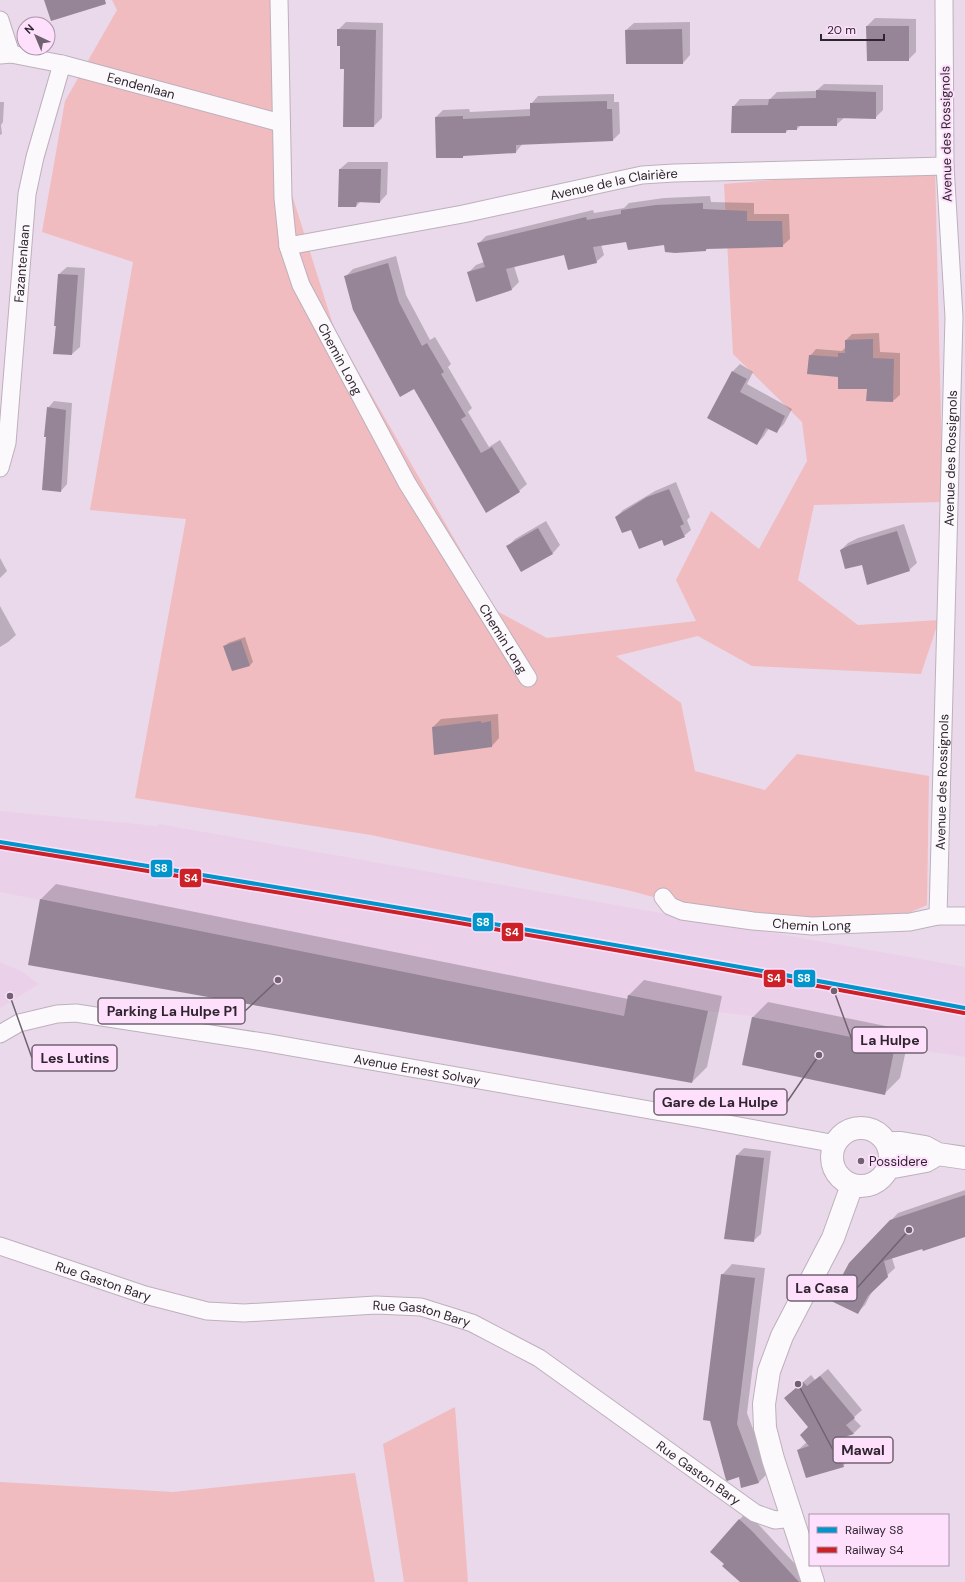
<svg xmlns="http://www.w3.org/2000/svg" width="965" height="1582" viewBox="0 0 965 1582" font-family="'DM Sans',sans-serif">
<rect width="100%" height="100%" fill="#ead9ea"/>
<path fill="#ebd0ea" d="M 0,811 L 157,826 L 159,824 L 965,967 L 965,1057 L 895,1046 L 885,1095 L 742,1065 L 752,1016 L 708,1011 L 628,995 L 624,1016 L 0,892 Z
M 0,962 L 21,971 L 39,984 L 0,1008 Z"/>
<path fill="#f0bcbf" d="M 112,0 L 271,0 L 273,135 L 335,331 L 495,610 L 547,638 L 696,621 L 676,580 L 711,511 L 759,549 L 807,461 L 802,422 L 733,354 L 724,184 L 935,167 L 943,502 L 814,505 L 798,580 L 858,625 L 939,620 L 921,674 L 752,666 L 698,636 L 616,656 L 681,703 L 695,771 L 765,790 L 797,754 L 929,776 L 927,905 L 904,915 L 744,921 L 627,890 L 371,835 L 135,798 L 186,519 L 90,510 L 133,262 L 42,232 L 65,101 L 117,10 Z
M 455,1407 L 468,1582 L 404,1582 L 383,1444 Z
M 355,1473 L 375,1582 L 0,1582 L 0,1482 L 173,1492 Z"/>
<path fill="#0003" d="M 875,18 L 916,19 L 916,52 L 908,60 L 868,60 L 867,26 Z
M 346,22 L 383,23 L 382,118 L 374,126 L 344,126 L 345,68 L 338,30 Z
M 690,22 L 690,55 L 683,63 L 626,30 L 634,23 Z
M 824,84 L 883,85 L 883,110 L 875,118 L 844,118 L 836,125 L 801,125 L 797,129 L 789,129 L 786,132 L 732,132 L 733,107 L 740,99 L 770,99 L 777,92 L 816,91 Z
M 614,94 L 614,102 L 619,102 L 620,133 L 613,140 L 523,143 L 516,152 L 464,155 L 463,157 L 436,117 L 443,110 L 469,109 L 470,112 L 531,109 L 531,104 L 538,96 Z
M 0,102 L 4,102 L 3,122 L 1,125 L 2,134 L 0,135 Z
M 348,162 L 388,162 L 387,194 L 380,202 L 361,201 L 356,206 L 340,169 Z
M 710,196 L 711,202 L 754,203 L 754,214 L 789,214 L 790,239 L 782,246 L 708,248 L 706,250 L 665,244 L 627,241 L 601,244 L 604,255 L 596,262 L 565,253 L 514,266 L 519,282 L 512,289 L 468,273 L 476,265 L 484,262 L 478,244 L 486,236 L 593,210 L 594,213 L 624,208 L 629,203 L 664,198 Z
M 396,256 L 406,295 L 430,340 L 435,337 L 451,364 L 448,367 L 472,408 L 468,412 L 489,447 L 500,440 L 527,484 L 519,491 L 486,511 L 414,388 L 345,277 L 353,269 Z
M 67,267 L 85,268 L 80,347 L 72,354 L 54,353 L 59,274 Z
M 879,333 L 880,352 L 900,353 L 900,395 L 893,401 L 868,388 L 839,376 L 810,356 L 816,349 L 842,351 L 846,347 L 846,340 L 852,334 Z
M 740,364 L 753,372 L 747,384 L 792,409 L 784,424 L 776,432 L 769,428 L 764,436 L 757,444 L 733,371 Z
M 54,401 L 72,403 L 67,484 L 61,491 L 48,436 L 48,408 Z
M 676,482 L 690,517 L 687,520 L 691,530 L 684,536 L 662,539 L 631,528 L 616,517 L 623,510 L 655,491 Z
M 546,521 L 560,545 L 553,553 L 521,571 L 507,547 L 515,539 Z
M 904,524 L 917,563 L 909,570 L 841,550 L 848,543 L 858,538 Z
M 0,558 L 7,571 L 0,578 Z
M 0,606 L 16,635 L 8,642 L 0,647 Z
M 245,637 L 253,662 L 250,665 L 233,670 L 225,646 L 228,643 Z
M 498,714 L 499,738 L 492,746 L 433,727 L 441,719 Z
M 56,884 L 628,999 L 629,995 L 644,980 L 722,996 L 707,1067 L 692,1082 L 29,964 L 41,899 Z
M 768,1002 L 910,1031 L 900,1078 L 885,1093 L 743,1064 L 753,1017 Z
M 744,1148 L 771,1151 L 761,1234 L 753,1241 L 737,1155 Z
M 965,1190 L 965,1236 L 892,1258 L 895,1268 L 874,1288 L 865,1305 L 857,1313 L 849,1264 L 898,1213 Z
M 732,1264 L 765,1268 L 747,1413 L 769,1472 L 759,1482 L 742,1486 L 722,1275 Z
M 828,1369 L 862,1410 L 853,1418 L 861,1426 L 854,1433 L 846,1436 L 851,1450 L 849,1453 L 851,1458 L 843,1466 L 798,1450 L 807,1442 L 809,1427 L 785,1398 L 811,1375 L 815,1380 Z
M 746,1513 L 759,1525 L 796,1565 L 802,1582 L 742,1582 L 725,1563 L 739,1520 Z"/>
<path fill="#968596" d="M 44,0 L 105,0 L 106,4 L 51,21 Z
M 866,26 L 909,26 L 909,61 L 867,61 Z
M 337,29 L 376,30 L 374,127 L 343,127 L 344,69 L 340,69 L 340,46 L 337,46 Z
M 682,29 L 683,64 L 626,64 L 625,30 Z
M 816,90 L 876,92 L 876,119 L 837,118 L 837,126 L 797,126 L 797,130 L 786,130 L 786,133 L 731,133 L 732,106 L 768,105 L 769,99 L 816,98 Z
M 607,101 L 607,109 L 612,109 L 613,141 L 516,145 L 516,153 L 463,156 L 463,158 L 436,158 L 435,117 L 463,116 L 463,119 L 530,116 L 530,103 Z
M 339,169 L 381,169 L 380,203 L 357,202 L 356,207 L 338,207 Z
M 703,203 L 703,209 L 747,211 L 747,221 L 782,221 L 783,247 L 706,249 L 706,251 L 675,253 L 665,252 L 664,245 L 628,250 L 626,242 L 593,247 L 597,263 L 568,270 L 564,255 L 506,269 L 512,290 L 476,302 L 467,272 L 485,267 L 477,243 L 586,217 L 587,220 L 621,214 L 621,210 L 656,205 Z
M 388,263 L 399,302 L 422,346 L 427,343 L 444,372 L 441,374 L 466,416 L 461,419 L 481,453 L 492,447 L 520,492 L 486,513 L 414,389 L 400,397 L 353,310 L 344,276 Z
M 58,274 L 78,275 L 72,355 L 53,354 L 56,326 L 54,326 Z
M 873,339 L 873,358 L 894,359 L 893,402 L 866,401 L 867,389 L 838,389 L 838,377 L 807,374 L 809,355 L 838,357 L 838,353 L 845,353 L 845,340 Z
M 732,371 L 747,379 L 740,392 L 785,416 L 777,433 L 766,428 L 757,445 L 707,418 Z
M 47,407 L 66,410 L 61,492 L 42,490 L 46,437 L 44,437 Z
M 669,489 L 684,524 L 680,526 L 685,537 L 664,546 L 662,540 L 639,549 L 631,530 L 622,533 L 615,517 L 647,497 Z
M 538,528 L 553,554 L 521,572 L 506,546 Z
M 897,531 L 910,571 L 867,585 L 862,565 L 845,569 L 840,550 L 850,545 Z
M 241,640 L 250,666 L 232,671 L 223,646 Z
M 481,721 L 481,723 L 491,721 L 492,747 L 434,755 L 432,727 Z
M 40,899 L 624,1016 L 628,995 L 708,1011 L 692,1083 L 28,965 Z
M 752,1017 L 895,1046 L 885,1095 L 742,1065 Z
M 736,1155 L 764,1158 L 754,1242 L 724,1239 Z
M 965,1195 L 965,1237 L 923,1251 L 922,1249 L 884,1261 L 888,1277 L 868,1296 L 858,1314 L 829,1300 L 849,1263 L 890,1220 Z
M 721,1274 L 755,1278 L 737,1424 L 759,1483 L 741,1488 L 739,1477 L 727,1481 L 726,1480 L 710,1421 L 703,1420 Z
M 820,1376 L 855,1418 L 846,1425 L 854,1434 L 838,1439 L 844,1458 L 841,1459 L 844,1467 L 806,1478 L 797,1450 L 809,1446 L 800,1435 L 808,1427 L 784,1398 L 803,1382 L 807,1386 Z
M 739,1519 L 752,1531 L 799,1582 L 740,1582 L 722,1566 L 724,1564 L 710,1552 Z"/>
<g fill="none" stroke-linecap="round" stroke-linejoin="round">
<g stroke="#bdb0bd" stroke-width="19">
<g id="minor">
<path id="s1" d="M 279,0 L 283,198 L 288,246 L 301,285 L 407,483 L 528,678"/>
<path d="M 0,20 L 11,54"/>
<path id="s2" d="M 0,55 L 11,54 L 62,64 L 281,123"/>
<path id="s3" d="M 288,246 L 463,214 L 642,175 L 674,173 L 945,166"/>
<path id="s4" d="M 0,468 L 7,443 L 27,194 L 35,157 L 62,64"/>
<path id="s5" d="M 663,897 L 670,906 L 682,911 L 753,921 L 812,926 L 910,922 L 938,916 L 965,916"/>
<path id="s6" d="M 938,916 L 954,317 L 945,166 L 944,0"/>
<path id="s7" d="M 0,1034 L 19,1023 L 57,1014 L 76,1013 L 269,1043 L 701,1119 L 836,1144"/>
<path id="s8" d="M 0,1246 L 145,1295 L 207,1311 L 244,1313 L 376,1305 L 421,1307 L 472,1323 L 539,1358 L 755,1513 L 775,1520 L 793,1518"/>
</g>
</g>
<g stroke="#bdb0bd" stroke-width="24">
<path id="secondary" d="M832 1157a29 29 0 1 1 58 0a29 29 0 1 1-58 0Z
M 887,1143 L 901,1143 L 925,1147 L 938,1154 L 965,1158
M 888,1168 L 926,1161 L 938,1154
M 813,1582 L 773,1459 L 765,1428 L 764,1404 L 769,1371 L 782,1336 L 833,1238 L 852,1185"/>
</g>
<use href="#minor" stroke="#fcf9fc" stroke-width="17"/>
<use href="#secondary" stroke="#fcf9fc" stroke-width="22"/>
<g stroke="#fee0fd" stroke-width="7">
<path id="rail-1" d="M 0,842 C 322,894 644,948 965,1008"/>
</g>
<g stroke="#fee0fd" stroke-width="7">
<path id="rail-2" d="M 0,847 C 322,899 644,953 964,1013"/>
</g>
<use href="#rail-1" stroke="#0096cb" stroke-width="4"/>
<use href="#rail-2" stroke="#cb2127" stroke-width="4"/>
</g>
<circle fill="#706370" stroke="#fee0fd" stroke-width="1.5" cx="861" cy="1161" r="4"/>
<g text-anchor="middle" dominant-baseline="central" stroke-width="4" stroke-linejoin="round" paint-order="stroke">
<g font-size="13" fill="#2f242f" stroke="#fee0fd">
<text stroke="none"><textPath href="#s2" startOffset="145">Eendenlaan</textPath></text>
<text transform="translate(946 134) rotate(-91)">Avenue des Rossignols</text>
<text stroke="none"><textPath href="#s3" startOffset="332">Avenue de la Clairière</textPath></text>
<text stroke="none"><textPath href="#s4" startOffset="206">Fazantenlaan</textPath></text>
<text stroke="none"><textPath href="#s1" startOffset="371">Chemin Long</textPath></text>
<text stroke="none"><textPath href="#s6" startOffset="458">Avenue des Rossignols</textPath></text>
<text stroke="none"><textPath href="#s1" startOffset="695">Chemin Long</textPath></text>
<text stroke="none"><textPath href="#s6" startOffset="134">Avenue des Rossignols</textPath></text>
<text stroke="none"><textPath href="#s5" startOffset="155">Chemin Long</textPath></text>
<text stroke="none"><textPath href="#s7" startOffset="426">Avenue Ernest Solvay</textPath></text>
<text stroke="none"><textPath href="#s8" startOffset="109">Rue Gaston Bary</textPath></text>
<text stroke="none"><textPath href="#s8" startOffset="433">Rue Gaston Bary</textPath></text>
<text stroke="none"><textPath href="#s8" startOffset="757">Rue Gaston Bary</textPath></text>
</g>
<g font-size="13" fill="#2f242f" stroke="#fee0fd" text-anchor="start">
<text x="869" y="1161">Possidere</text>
</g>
</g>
<path fill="none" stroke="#706370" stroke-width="1.5" d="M278 980L245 1011M834 991L852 1040M10 996L32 1058M819 1055L787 1102M909 1230L857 1288M798 1384L833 1450"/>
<g fill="#706370" stroke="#fee0fd" stroke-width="1.5">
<circle cx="278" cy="980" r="4"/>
<circle cx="834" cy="991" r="4"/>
<circle cx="10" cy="996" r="4"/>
<circle cx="819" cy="1055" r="4"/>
<circle cx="909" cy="1230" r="4"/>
<circle cx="798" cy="1384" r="4"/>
</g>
<g fill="#fee0fd" stroke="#706370" stroke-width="1.5">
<rect x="98" y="998" width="147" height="26" rx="4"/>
<rect x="852" y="1027" width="75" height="26" rx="4"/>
<rect x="32" y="1045" width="85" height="26" rx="4"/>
<rect x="654" y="1089" width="133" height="26" rx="4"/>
<rect x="787" y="1275" width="70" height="26" rx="4"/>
<rect x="833" y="1437" width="60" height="26" rx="4"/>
</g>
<g font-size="14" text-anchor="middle" font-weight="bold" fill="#2f242f">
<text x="172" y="1016">Parking La Hulpe P1</text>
<text x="890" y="1045">La Hulpe</text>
<text x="75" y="1063">Les Lutins</text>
<text x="720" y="1107">Gare de La Hulpe</text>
<text x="822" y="1293">La Casa</text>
<text x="863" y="1455">Mawal</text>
</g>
<g stroke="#fee0fd" stroke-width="1.5">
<rect x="150" y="859" width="23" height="19" rx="4" fill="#0096cb"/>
<rect x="179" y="868" width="23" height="20" rx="4" fill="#cb2127"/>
<rect x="472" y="912" width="22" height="20" rx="4" fill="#0096cb"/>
<rect x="501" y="922" width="23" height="20" rx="4" fill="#cb2127"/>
<rect x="763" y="969" width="23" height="19" rx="4" fill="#cb2127"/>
<rect x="793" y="969" width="23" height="19" rx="4" fill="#0096cb"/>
</g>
<g font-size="11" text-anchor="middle" font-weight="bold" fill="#fff">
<text x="161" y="872">S8</text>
<text x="191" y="882">S4</text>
<text x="483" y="926">S8</text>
<text x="512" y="936">S4</text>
<text x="774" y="982">S4</text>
<text x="804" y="982">S8</text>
</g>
<rect x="809" y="1514" width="140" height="52" fill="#fee0fd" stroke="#ab95ab"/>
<rect x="817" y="1527" width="20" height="6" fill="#0096cb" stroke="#ab95ab"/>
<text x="845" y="1534" font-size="12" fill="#2f242f">Railway S8</text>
<rect x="817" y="1547" width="20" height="6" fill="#cb2127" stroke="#ab95ab"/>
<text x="845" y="1554" font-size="12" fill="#2f242f">Railway S4</text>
<g transform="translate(36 36) rotate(316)"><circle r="19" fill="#fee0fd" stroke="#ab95ab"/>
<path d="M0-3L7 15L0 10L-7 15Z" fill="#706370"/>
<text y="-6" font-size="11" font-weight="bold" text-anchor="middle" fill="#2f242f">N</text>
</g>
<path d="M821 34v6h63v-6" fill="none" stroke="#2f242f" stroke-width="2"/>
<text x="827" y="34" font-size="12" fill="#2f242f" stroke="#fee0fd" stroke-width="3" paint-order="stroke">20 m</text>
</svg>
